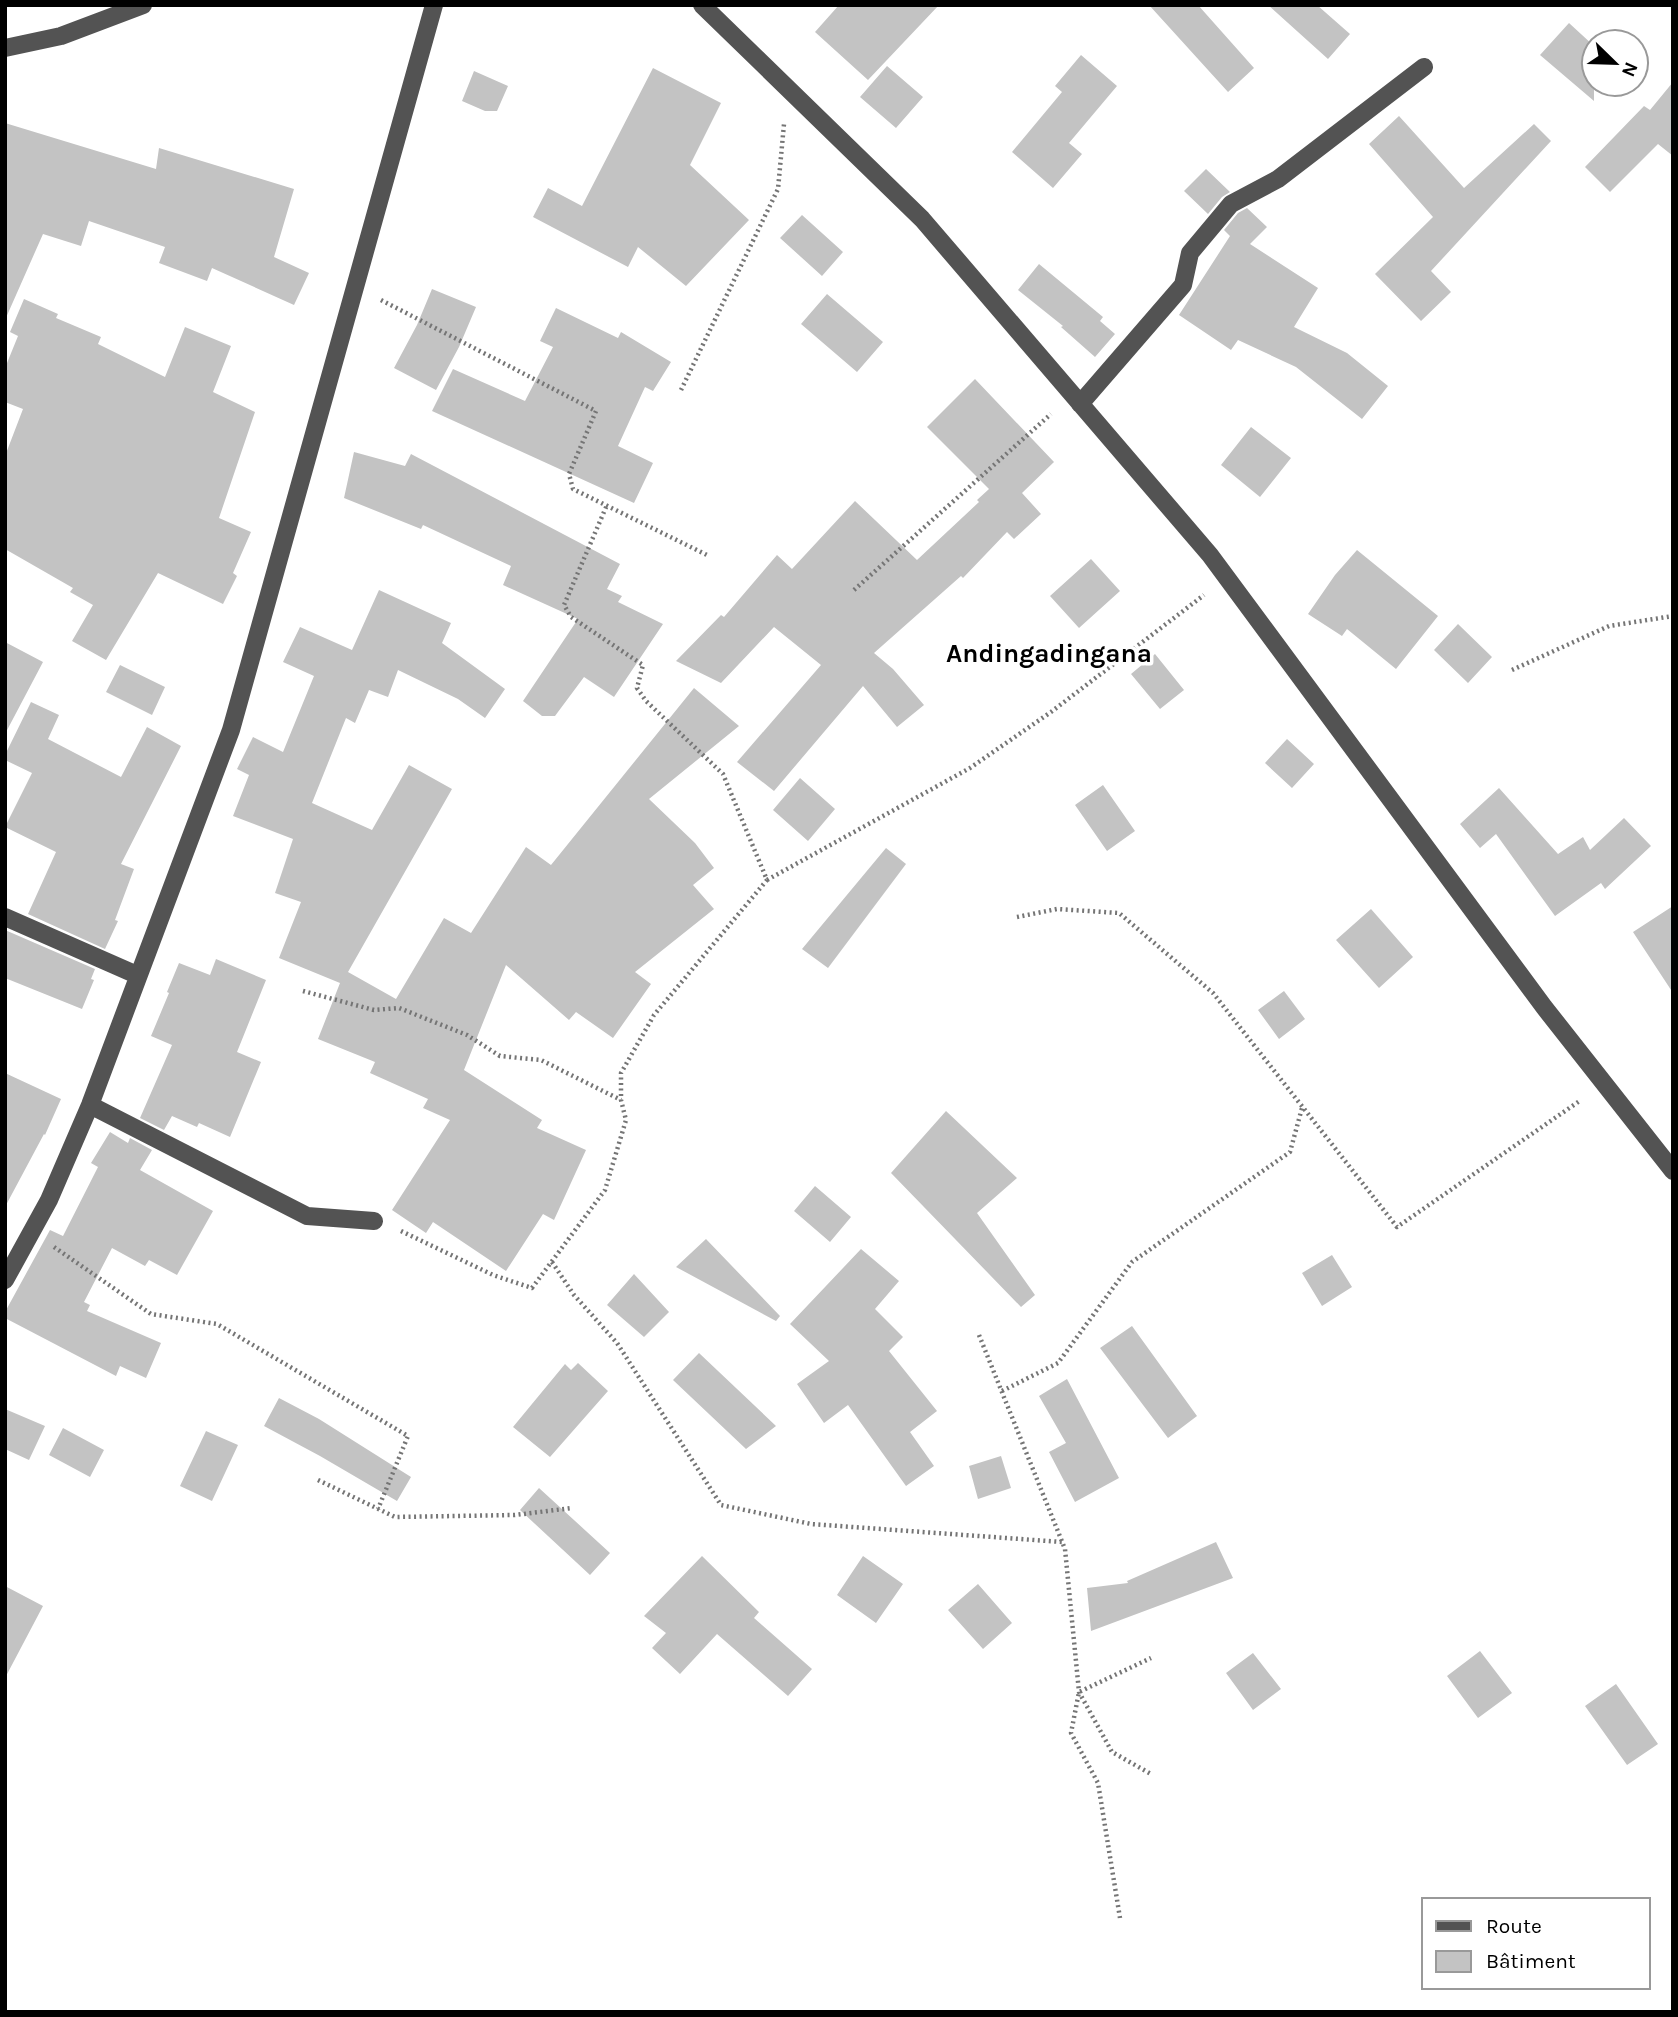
<svg xmlns="http://www.w3.org/2000/svg" width="1678" height="2017" viewBox="0 0 1678 2017" font-family="Karla,sans-serif">
<rect width="100%" height="100%" fill="#fff"/>
<path fill="#c3c3c3" d="M 839,5 L 939,5 L 868,80 L 815,32 Z
M 1149,5 L 1198,5 L 1254,68 L 1228,92 Z
M 1268,5 L 1317,5 L 1350,34 L 1328,59 Z
M 1569,23 L 1594,46 L 1594,101 L 1540,55 Z
M 1081,55 L 1117,86 L 1069,143 L 1082,154 L 1053,188 L 1012,152 L 1062,92 L 1055,86 Z
M 887,66 L 923,97 L 896,128 L 860,97 Z
M 653,68 L 721,103 L 690,165 L 749,220 L 686,286 L 638,247 L 628,267 L 533,217 L 548,188 L 582,206 Z
M 474,71 L 508,86 L 497,111 L 485,111 L 462,101 Z
M 1673,82 L 1673,156 L 1658,144 L 1610,192 L 1585,167 L 1644,106 L 1650,110 Z
M 1399,116 L 1464,188 L 1534,124 L 1551,141 L 1431,271 L 1451,292 L 1421,321 L 1375,274 L 1433,217 L 1369,144 Z
M 5,123 L 156,169 L 159,148 L 294,189 L 274,257 L 309,273 L 294,305 L 212,268 L 207,281 L 159,263 L 165,247 L 89,221 L 81,246 L 43,234 L 5,320 Z
M 1206,169 L 1230,192 L 1222,197 L 1208,214 L 1184,191 Z
M 1247,208 L 1267,227 L 1250,244 L 1318,288 L 1294,327 L 1347,353 L 1388,386 L 1362,419 L 1296,367 L 1238,340 L 1231,350 L 1179,315 L 1230,236 L 1224,230 L 1238,213 Z
M 802,215 L 843,252 L 822,276 L 780,238 Z
M 1039,264 L 1103,317 L 1100,321 L 1115,334 L 1095,357 L 1061,327 L 1063,326 L 1018,290 Z
M 432,289 L 476,307 L 459,347 L 436,390 L 394,368 L 417,325 Z
M 827,294 L 883,342 L 857,372 L 801,324 Z
M 24,299 L 58,314 L 56,318 L 101,337 L 98,344 L 165,377 L 185,327 L 231,346 L 213,392 L 255,412 L 219,518 L 251,532 L 233,573 L 237,576 L 223,604 L 158,573 L 106,660 L 72,641 L 93,605 L 70,592 L 73,588 L 5,549 L 5,456 L 23,409 L 5,402 L 5,368 L 18,336 L 10,332 Z
M 556,308 L 618,338 L 621,332 L 671,362 L 653,391 L 645,387 L 618,446 L 653,463 L 634,503 L 432,411 L 453,369 L 525,401 L 553,347 L 540,341 Z
M 975,379 L 1054,462 L 1022,493 L 1041,514 L 1014,539 L 1007,532 L 963,578 L 961,576 L 874,653 L 893,669 L 924,705 L 897,727 L 863,686 L 774,791 L 737,762 L 821,665 L 774,627 L 721,683 L 676,661 L 721,615 L 724,617 L 777,555 L 792,569 L 855,501 L 917,560 L 979,502 L 977,500 L 989,489 L 927,427 Z
M 1251,427 L 1291,458 L 1260,497 L 1221,465 Z
M 354,452 L 405,466 L 411,454 L 620,564 L 607,589 L 622,596 L 618,602 L 663,624 L 614,697 L 584,677 L 555,716 L 542,716 L 523,701 L 578,619 L 503,585 L 511,566 L 423,525 L 421,529 L 344,498 Z
M 1357,550 L 1438,616 L 1396,669 L 1347,629 L 1342,636 L 1308,614 L 1335,575 Z
M 1091,559 L 1120,591 L 1079,628 L 1050,596 Z
M 379,590 L 451,623 L 442,643 L 505,689 L 485,718 L 458,699 L 398,670 L 388,697 L 369,690 L 355,723 L 346,718 L 312,803 L 372,830 L 409,765 L 452,789 L 348,972 L 396,999 L 444,918 L 471,933 L 526,847 L 551,865 L 694,688 L 739,726 L 649,799 L 695,843 L 714,868 L 693,885 L 714,909 L 635,972 L 651,984 L 613,1038 L 576,1012 L 569,1020 L 506,965 L 464,1070 L 542,1120 L 537,1128 L 586,1150 L 554,1220 L 543,1214 L 506,1271 L 433,1222 L 426,1233 L 392,1210 L 450,1120 L 423,1108 L 428,1099 L 370,1073 L 375,1062 L 318,1039 L 340,983 L 279,958 L 301,902 L 275,893 L 293,839 L 233,816 L 249,775 L 237,769 L 253,737 L 283,752 L 314,676 L 283,662 L 300,627 L 352,650 Z
M 1458,624 L 1492,657 L 1468,683 L 1434,650 Z
M 5,642 L 43,662 L 5,734 Z
M 1155,654 L 1184,690 L 1160,709 L 1131,674 Z
M 120,665 L 165,687 L 152,715 L 106,692 Z
M 31,702 L 59,715 L 48,739 L 121,777 L 147,727 L 181,746 L 121,864 L 134,869 L 115,920 L 118,921 L 105,949 L 28,914 L 56,852 L 5,827 L 32,773 L 5,760 L 5,755 Z
M 1287,739 L 1314,764 L 1292,788 L 1265,763 Z
M 800,778 L 835,809 L 808,841 L 773,810 Z
M 1103,785 L 1135,831 L 1107,851 L 1075,805 Z
M 1499,788 L 1558,854 L 1583,837 L 1590,850 L 1624,818 L 1651,846 L 1605,889 L 1601,883 L 1555,916 L 1496,834 L 1480,848 L 1460,824 Z
M 886,848 L 906,864 L 828,968 L 802,949 Z
M 1673,906 L 1673,993 L 1633,932 Z
M 1371,909 L 1413,957 L 1379,988 L 1336,940 Z
M 5,930 L 95,969 L 91,979 L 94,980 L 82,1009 L 5,978 Z
M 216,959 L 266,980 L 237,1052 L 261,1062 L 230,1137 L 199,1123 L 197,1127 L 172,1116 L 164,1130 L 140,1118 L 172,1045 L 151,1036 L 169,993 L 167,992 L 179,963 L 210,975 Z
M 1284,991 L 1305,1019 L 1279,1039 L 1258,1010 Z
M 5,1073 L 61,1099 L 45,1135 L 44,1134 L 5,1207 Z
M 946,1111 L 1017,1178 L 977,1213 L 1035,1295 L 1021,1307 L 891,1173 Z
M 110,1132 L 128,1143 L 130,1138 L 152,1150 L 140,1170 L 213,1211 L 177,1275 L 149,1260 L 145,1266 L 112,1248 L 84,1302 L 90,1305 L 87,1311 L 161,1343 L 146,1378 L 120,1366 L 116,1376 L 5,1318 L 5,1312 L 50,1230 L 63,1236 L 98,1167 L 91,1163 Z
M 815,1186 L 851,1217 L 830,1242 L 794,1211 Z
M 706,1239 L 780,1316 L 776,1321 L 676,1267 Z
M 861,1249 L 899,1281 L 875,1309 L 903,1337 L 889,1351 L 937,1411 L 910,1432 L 934,1466 L 906,1486 L 848,1405 L 824,1423 L 797,1384 L 829,1361 L 790,1324 Z
M 1332,1255 L 1352,1287 L 1322,1306 L 1302,1273 Z
M 634,1274 L 669,1312 L 644,1337 L 607,1305 Z
M 1132,1326 L 1197,1416 L 1168,1438 L 1100,1348 Z
M 699,1353 L 776,1426 L 746,1449 L 673,1380 Z
M 578,1363 L 608,1391 L 550,1457 L 513,1427 L 565,1364 L 571,1370 Z
M 1067,1379 L 1119,1478 L 1075,1502 L 1049,1452 L 1066,1443 L 1039,1396 Z
M 279,1398 L 319,1419 L 411,1477 L 397,1501 L 320,1456 L 264,1426 Z
M 5,1409 L 45,1426 L 29,1460 L 5,1449 Z
M 63,1428 L 104,1450 L 90,1477 L 49,1455 Z
M 206,1431 L 238,1445 L 212,1501 L 180,1486 Z
M 1001,1456 L 1011,1488 L 978,1499 L 969,1466 Z
M 539,1488 L 610,1553 L 590,1575 L 520,1510 Z
M 1216,1542 L 1233,1578 L 1091,1631 L 1087,1588 L 1128,1583 L 1127,1581 Z
M 702,1556 L 759,1612 L 754,1618 L 812,1669 L 788,1696 L 717,1634 L 680,1674 L 652,1648 L 666,1633 L 644,1616 Z
M 863,1556 L 903,1584 L 876,1623 L 837,1595 Z
M 978,1584 L 1012,1623 L 983,1649 L 948,1610 Z
M 5,1586 L 43,1606 L 5,1678 Z
M 1480,1651 L 1512,1693 L 1478,1718 L 1447,1676 Z
M 1253,1653 L 1281,1689 L 1253,1710 L 1226,1673 Z
M 1616,1684 L 1658,1744 L 1627,1765 L 1585,1706 Z"/>
<g fill="none" stroke-linecap="round" stroke-linejoin="round">
<path stroke="#757575" stroke-width="4.5" stroke-dasharray="2 3.5" stroke-linecap="butt" d="M 381,300 L 596,411 L 569,474 L 573,489 L 707,555
M 681,390 L 778,189 L 784,124
M 854,590 L 1051,414
M 1512,670 L 1609,626 L 1673,616
M 767,880 L 970,768 L 1051,712 L 1204,595
M 1017,917 L 1057,909 L 1119,913 L 1213,993 L 1397,1227 L 1581,1100
M 303,991 L 374,1010 L 399,1008 L 467,1035 L 500,1056 L 541,1060 L 621,1100
M 401,1231 L 493,1275 L 532,1288 L 605,1190 L 626,1120 L 621,1100 L 621,1073 L 654,1015 L 767,880 L 723,774 L 646,701 L 637,688 L 643,665 L 571,617 L 564,605 L 607,505
M 54,1247 L 151,1314 L 217,1324 L 408,1436 L 378,1509
M 552,1262 L 574,1295 L 617,1343 L 721,1505 L 811,1524 L 1062,1542
M 979,1335 L 1065,1549 L 1079,1692 L 1112,1752 L 1151,1774
M 1002,1391 L 1058,1363 L 1132,1262 L 1290,1152 L 1302,1108
M 318,1480 L 395,1517 L 515,1515 L 572,1508
M 1120,1918 L 1098,1783 L 1071,1733 L 1079,1692 L 1151,1658"/>
<path stroke="#535353" stroke-width="18" d="M 702,5 L 922,219 L 1210,555 L 1544,1007 L 1673,1171
M 5,48 L 61,36 L 143,5
M 1080,404 L 1183,285 L 1190,253 L 1231,204 L 1278,179 L 1424,67
M 5,917 L 137,975
M 90,1105 L 307,1216 L 374,1221
M 5,1280 L 49,1200 L 90,1105 L 231,730 L 434,5"/>
</g>
<g text-anchor="middle" dominant-baseline="central" stroke-width="7" stroke-linejoin="round" paint-order="stroke">
<g font-size="26" font-weight="bold" fill="#000" stroke="#fff">
<text x="1049" y="653">Andingadingana</text>
</g>
</g>
<rect width="1678" height="2017" fill="none" stroke="#000000" stroke-width="14"/>
<rect x="1422" y="1898" width="228" height="91" fill="#ffffff" stroke="#999999" stroke-width="2"/>
<rect x="1436" y="1921" width="35" height="10" fill="#535353" stroke="#999999" stroke-width="2"/>
<text x="1486" y="1933" font-size="21" fill="#000000">Route</text>
<rect x="1436" y="1951" width="35" height="21" fill="#c3c3c3" stroke="#999999" stroke-width="2"/>
<text x="1486" y="1968" font-size="21" fill="#000000">Bâtiment</text>
<g transform="translate(1615 63) rotate(113)"><circle r="33" fill="#ffffff" stroke="#999999" stroke-width="2"/>
<path d="M0-5L12 26L0 18L-12 26Z" fill="#000000"/>
<text y="-10" font-size="19" font-weight="bold" text-anchor="middle" fill="#000000">N</text>
</g>
</svg>
